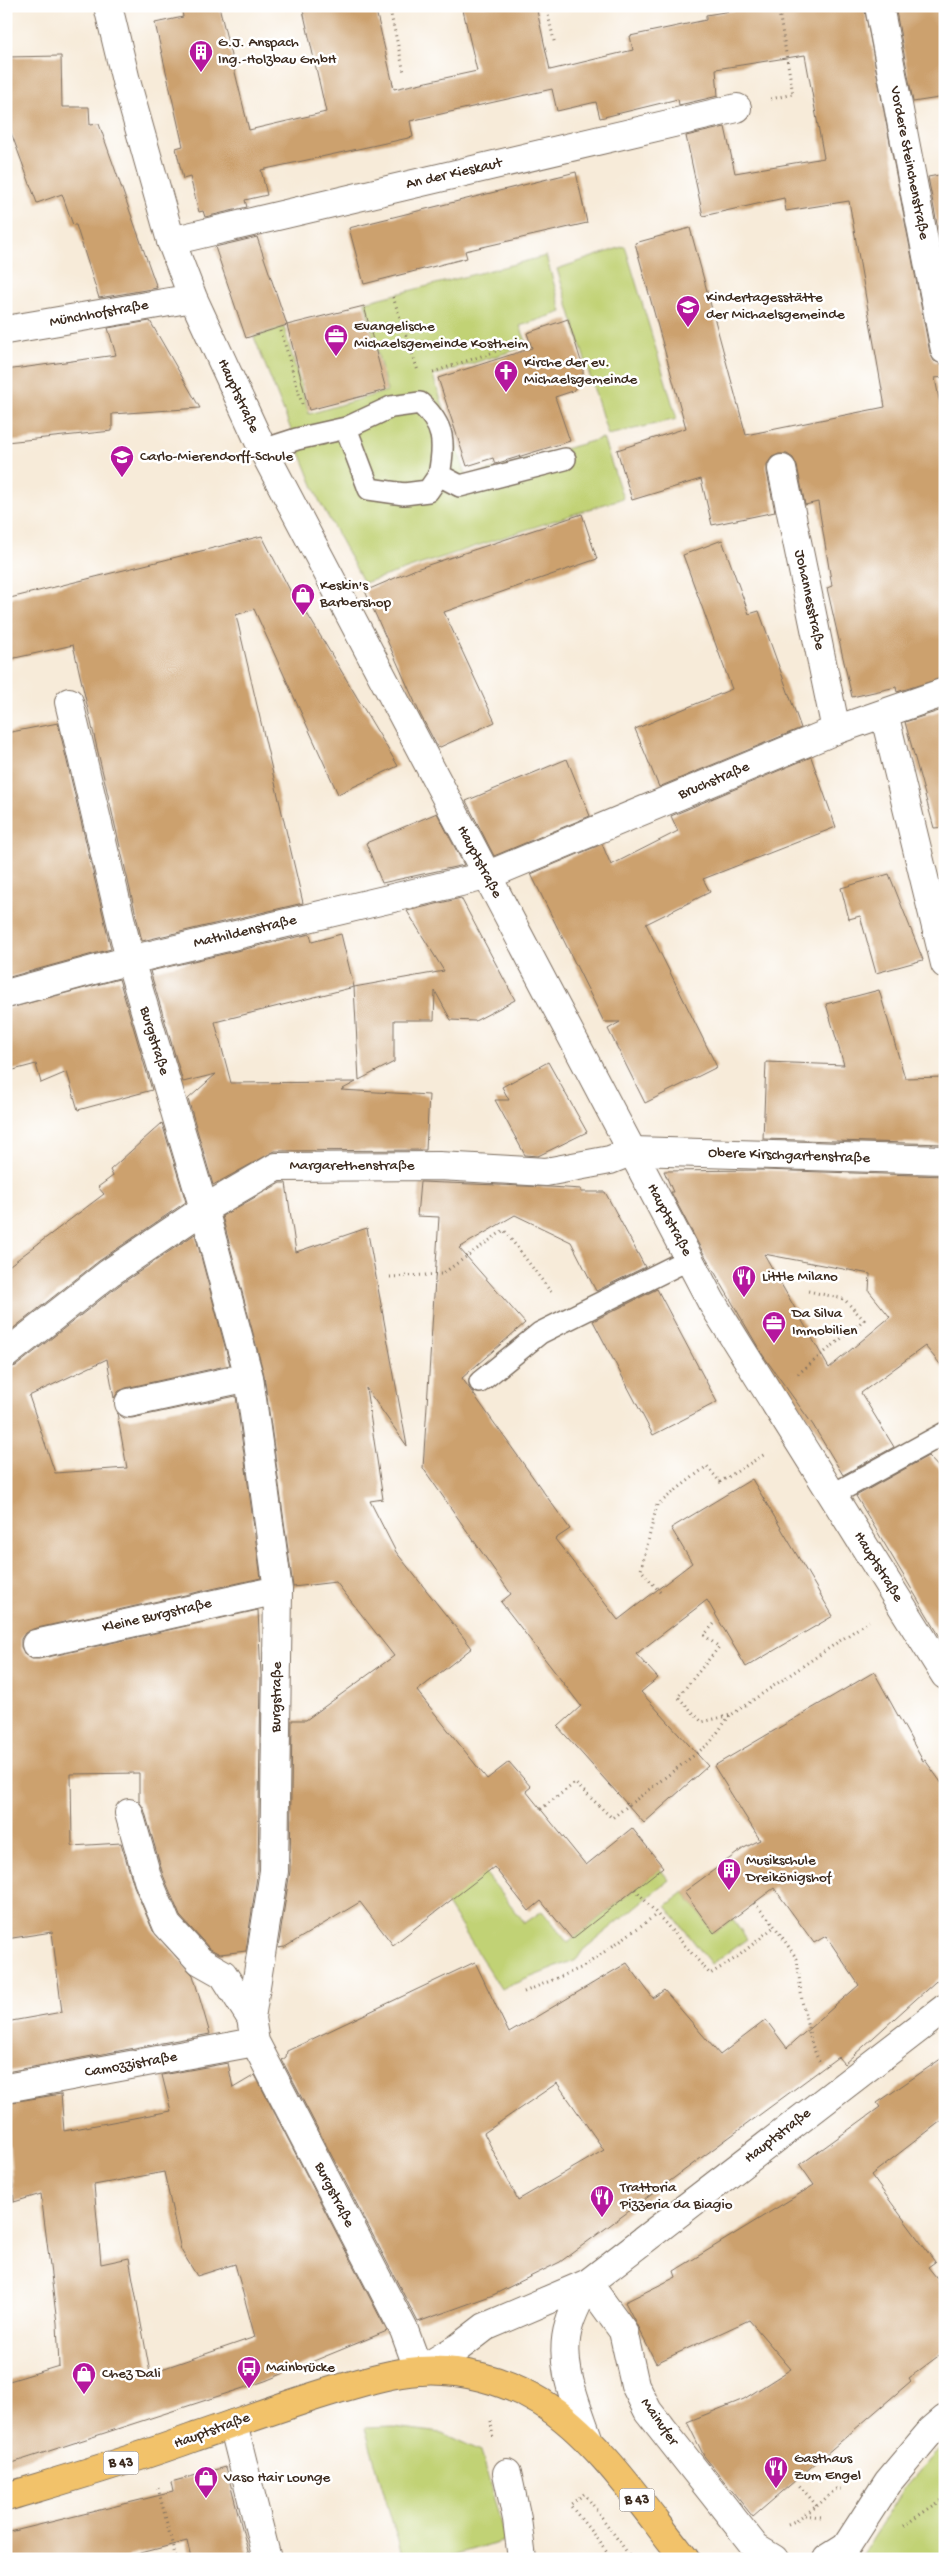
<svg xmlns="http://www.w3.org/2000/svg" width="951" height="2565" viewBox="0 0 951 2565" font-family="'Gochi Hand',sans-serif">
<rect width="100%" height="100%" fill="#fff"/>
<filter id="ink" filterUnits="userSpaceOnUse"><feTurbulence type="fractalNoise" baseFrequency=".02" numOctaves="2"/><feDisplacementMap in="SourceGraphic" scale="10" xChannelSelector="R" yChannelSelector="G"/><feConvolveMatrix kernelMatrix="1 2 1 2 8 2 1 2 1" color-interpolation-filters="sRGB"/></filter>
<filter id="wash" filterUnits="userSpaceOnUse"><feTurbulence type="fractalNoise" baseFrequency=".0096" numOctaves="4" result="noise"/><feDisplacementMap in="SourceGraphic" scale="20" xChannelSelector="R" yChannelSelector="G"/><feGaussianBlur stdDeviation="1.12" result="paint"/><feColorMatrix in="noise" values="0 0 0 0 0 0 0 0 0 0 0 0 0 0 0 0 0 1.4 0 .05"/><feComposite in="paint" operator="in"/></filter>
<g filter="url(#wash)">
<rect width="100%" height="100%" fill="#f7ebd9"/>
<path fill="#c1d275" stroke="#7e7e4a" d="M 625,246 L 677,419 L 608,435 L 557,269 Z
M 546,256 L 562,312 L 520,326 L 528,346 L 433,376 L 467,477 L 603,438 L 623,498 L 364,583 L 319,500 L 254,337 L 284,327 L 309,414 L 387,391 L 365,302 Z
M 468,1851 L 525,1923 L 542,1911 L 568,1943 L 660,1869 L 669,1880 L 583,1950 L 577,1959 L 501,1989 L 429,1876 Z
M 684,1892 L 714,1933 L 733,1919 L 747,1939 L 711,1964 L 666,1906 Z
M 393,2427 L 442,2433 L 481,2451 L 505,2540 L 439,2559 L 403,2559 L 365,2428 Z
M 945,2443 L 945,2559 L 859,2559 L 905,2487 Z"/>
<g id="blocks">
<path fill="#cca16e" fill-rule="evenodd" d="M 181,6 L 219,6 L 249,130 L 326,112 L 302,6 L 375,6 L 394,89 L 477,71 L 462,6 L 536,6 L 550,70 L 633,50 L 630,36 L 706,20 L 706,15 L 762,6 L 864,6 L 930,353 L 934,361 L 945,365 L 945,377 L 935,378 L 945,430 L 945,677 L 897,692 L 896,687 L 852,697 L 827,588 L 832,586 L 818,502 L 805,505 L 797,466 L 793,458 L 787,454 L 779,454 L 772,457 L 767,464 L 767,472 L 775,512 L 712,525 L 701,479 L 632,500 L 617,450 L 686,428 L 635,243 L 690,228 L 746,435 L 885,407 L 849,201 L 786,211 L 784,198 L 703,216 L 686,136 L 725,127 L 735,173 L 824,158 L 805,55 L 716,69 L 718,96 L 679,105 L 678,99 L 600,118 L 596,102 L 557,111 L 552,89 L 410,121 L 413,137 L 261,170 L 267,195 L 245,200 L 247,207 L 205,217 L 203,211 L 199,212 L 190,177 L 183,179 L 176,148 L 183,146 L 155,23 L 183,17 Z
M 895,6 L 945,6 L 945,97 L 913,102 Z
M 61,56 L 62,107 L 89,107 L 90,125 L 99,124 L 157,288 L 99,298 L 76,225 L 73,225 L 62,194 L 37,203 L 6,119 L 6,57 Z
M 576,172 L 587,223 L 465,251 L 467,258 L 364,284 L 349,228 Z
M 945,174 L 945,266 L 928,177 Z
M 257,237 L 287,325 L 246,338 L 215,247 Z
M 364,306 L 386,390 L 309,410 L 287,325 Z
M 568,319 L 583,368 L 583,376 L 573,391 L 555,397 L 570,441 L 495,464 L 493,458 L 467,466 L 438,378 L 532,348 L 527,333 Z
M 150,321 L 200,408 L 112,414 L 112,431 L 6,442 L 6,370 L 116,355 L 108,328 Z
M 582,514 L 597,559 L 444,612 L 495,722 L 438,748 L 421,716 L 365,591 L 416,569 Z
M 262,536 L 293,596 L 296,595 L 398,766 L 338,794 L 254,609 L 236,615 L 303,903 L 142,941 L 73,645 L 6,660 L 6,599 Z
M 722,540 L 749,614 L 759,611 L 801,728 L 659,787 L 635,729 L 732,689 L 683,555 Z
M 945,709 L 945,827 L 934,828 L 905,722 Z
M 58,723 L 111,949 L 6,978 L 6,733 Z
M 811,757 L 836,827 L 703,879 L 710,892 L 646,924 L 717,1067 L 645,1103 L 608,1029 L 620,1022 L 604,1022 L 531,874 L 602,844 L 611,865 L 678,831 L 671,816 Z
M 567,759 L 590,816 L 494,856 L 466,801 Z
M 437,813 L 464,865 L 382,883 L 366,843 Z
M 889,874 L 923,960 L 876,973 L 860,916 L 849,919 L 841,888 Z
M 461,898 L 515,1000 L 475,1021 L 451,1020 L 435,991 L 434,1020 L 394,1020 L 394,1062 L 359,1080 L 354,987 L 444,971 L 407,911 Z
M 310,934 L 312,942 L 341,934 L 354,987 L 215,1022 L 231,1083 L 356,1082 L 341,1090 L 429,1095 L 426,1150 L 275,1151 L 213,1185 L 188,1099 L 216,1074 L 183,1082 L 150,971 Z
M 119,979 L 152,1090 L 78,1110 L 67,1072 L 41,1083 L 36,1064 L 6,1072 L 6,1009 Z
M 879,990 L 905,1078 L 945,1077 L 945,1144 L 763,1139 L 766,1062 L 844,1065 L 826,1004 Z
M 548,1062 L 587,1132 L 538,1156 L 525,1155 L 495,1100 L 509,1100 L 502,1087 Z
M 162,1123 L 186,1202 L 99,1261 L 6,1334 L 6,1268 L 104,1194 L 98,1187 L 113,1176 L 110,1170 Z
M 763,1170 L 945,1176 L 945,1370 L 925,1346 L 861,1393 L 894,1447 L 843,1475 L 813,1425 L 762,1354 L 700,1247 L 671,1192 L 673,1192 L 664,1171 ZM 764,1254 L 870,1274 L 869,1291 L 890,1317 L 829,1368 Z
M 420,1182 L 550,1187 L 581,1189 L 581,1192 L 605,1192 L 645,1267 L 596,1291 L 571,1242 L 515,1215 L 459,1248 L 525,1323 L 462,1378 L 570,1529 L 555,1539 L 618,1620 L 692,1563 L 671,1528 L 752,1479 L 833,1616 L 746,1667 L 707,1600 L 636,1654 L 658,1678 L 641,1692 L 708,1766 L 644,1823 L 558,1727 L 581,1706 L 501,1602 L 511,1594 L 423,1468 L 439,1217 L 417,1216 Z
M 280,1183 L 286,1183 L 296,1252 L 367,1228 L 407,1446 L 366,1388 L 383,1499 L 370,1501 L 396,1552 L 472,1648 L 417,1691 L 487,1779 L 509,1762 L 531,1787 L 526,1791 L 586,1865 L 632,1828 L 663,1867 L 572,1939 L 541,1901 L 529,1911 L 494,1867 L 393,1945 L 360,1902 L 285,1947 L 278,1948 L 290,1871 L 292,1720 L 306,1720 L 394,1656 L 336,1582 L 293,1587 L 264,1375 L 222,1216 Z
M 195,1234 L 230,1365 L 126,1388 L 119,1391 L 114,1398 L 107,1359 L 29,1396 L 55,1473 L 127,1468 L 117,1413 L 124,1418 L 132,1418 L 236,1396 L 261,1578 L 33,1629 L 25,1633 L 21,1639 L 21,1647 L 25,1655 L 32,1659 L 39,1659 L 258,1610 L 261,1676 L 258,1870 L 246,1951 L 220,1954 L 210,1949 L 180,1916 L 163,1875 L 144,1809 L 139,1801 L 139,1773 L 71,1774 L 72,1846 L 121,1843 L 134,1886 L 153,1931 L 193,1975 L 210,2034 L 6,2072 L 6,2022 L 62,2012 L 52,1932 L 6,1939 L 6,1369 L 16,1366 L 118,1286 Z
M 657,1289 L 717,1402 L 653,1435 L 593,1321 Z
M 928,1456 L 945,1474 L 945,1645 L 856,1496 Z
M 874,1672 L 923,1761 L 925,1760 L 945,1788 L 945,1973 L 844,2064 L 838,2057 L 560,2262 L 493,2295 L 418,2322 L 282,2060 L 286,2057 L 287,2051 L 475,1962 L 509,2033 L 627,1963 L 653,1998 L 664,1990 L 720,2055 L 766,2020 L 787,2048 L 859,1985 L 826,1936 L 814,1943 L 774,1888 L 714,1933 L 684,1892 L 744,1848 L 760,1840 L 714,1766 ZM 557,2083 L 604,2150 L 518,2200 L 484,2133 Z
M 945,2056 L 945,2118 L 871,2175 L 935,2262 L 928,2267 L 945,2288 L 945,2351 L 909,2378 L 911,2381 L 753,2517 L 704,2456 L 687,2422 L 744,2399 L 791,2369 L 749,2320 L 656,2363 L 625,2302 L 676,2277 L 674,2271 L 814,2185 L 800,2165 L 880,2107 L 877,2103 Z
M 228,2063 L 233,2088 L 255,2075 L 387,2331 L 265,2381 L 6,2465 L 6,2382 L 59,2366 L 57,2323 L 41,2194 L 14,2202 L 6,2103 L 61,2094 L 64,2131 L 171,2111 L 162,2075 ZM 164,2172 L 181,2250 L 197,2276 L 235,2264 L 255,2337 L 150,2373 L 129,2258 L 101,2264 L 94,2185 Z
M 226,2467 L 250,2559 L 191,2559 L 187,2541 L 118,2559 L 6,2559 L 6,2533 L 173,2492 L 171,2482 Z"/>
</g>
</g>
<g filter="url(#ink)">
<use href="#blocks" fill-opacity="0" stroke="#7d6e5f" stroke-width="1"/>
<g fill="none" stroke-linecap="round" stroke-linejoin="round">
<g stroke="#7d6e5f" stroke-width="24">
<path id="service" d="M 346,428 L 369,489 L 404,494 L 428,491 L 439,475
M 263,450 L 297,439 L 346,428 L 391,407 L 420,403 C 445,426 445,443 439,475 L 460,486 L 565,459
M 480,1382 L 540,1333 L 689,1259
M 832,1495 L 945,1433"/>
</g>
<g stroke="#7d6e5f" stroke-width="30">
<path id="minor" d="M 879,6 L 945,350
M 171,241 L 737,108
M 782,469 L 836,730
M 69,702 L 130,960 L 204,1209 L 249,1377 L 278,1590 L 274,1871 L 251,2018 L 255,2042 L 404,2330 L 419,2371
M 884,713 L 945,964
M 6,994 L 130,960 L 486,876 L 836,730 L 945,692
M 6,1354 L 109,1273 L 204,1209 L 276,1167 L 439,1166 L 546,1172 L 610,1160 L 633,1151 L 945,1160
M 129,1403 L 249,1377
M 36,1644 L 278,1590
M 129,1813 L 148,1880 L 167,1925 L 200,1961 L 223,1974 L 251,2018
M 6,2088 L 255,2042
M 588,2283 L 623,2331 L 635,2385 L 648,2411 L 756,2548 L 774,2559
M 233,2424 L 267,2559
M 507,2473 L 517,2519 L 522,2559
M 827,2559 L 846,2547 L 888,2482 L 931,2431 L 945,2419"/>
</g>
<g stroke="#7d6e5f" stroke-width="30">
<path id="tertiary" d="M 108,6 L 126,81 L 171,241 L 193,298 L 263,450 L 711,1301 L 945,1675
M 6,330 L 193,298
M 588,2283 C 581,2297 573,2310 569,2325 C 557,2363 577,2405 589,2441
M 419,2371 L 459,2347 L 485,2327 L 588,2283 L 945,2008"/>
</g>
<g stroke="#7d6e5f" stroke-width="30">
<path id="primary" d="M 6,2497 C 70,2478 133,2460 195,2437 C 242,2421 288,2404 335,2390 C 362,2382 390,2373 419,2371 C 460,2368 505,2380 541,2402 C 597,2437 644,2508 685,2559"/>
</g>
<path stroke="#7d6e5f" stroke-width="3" stroke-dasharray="1 4" stroke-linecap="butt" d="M 389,6 L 404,72
M 546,6 L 555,45
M 771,99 L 793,94 L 778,6
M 393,297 L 418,371
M 281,331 L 302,404
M 433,372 L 527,341
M 390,1277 L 442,1274 L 504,1230 L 551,1292
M 798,1374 L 864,1320 L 844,1299 L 808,1291
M 660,1592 L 641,1570 L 657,1505 L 707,1466 L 720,1482 L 765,1454
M 714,1624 L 704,1635 L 719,1647 L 678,1697 L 702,1722 L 731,1715 L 869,1621
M 541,1809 L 575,1783 L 612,1818 L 710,1743 L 730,1715
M 635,1889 L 710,1974 L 736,1958 L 775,1926
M 754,1903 L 771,1921 L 797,1959 L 802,2001 L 812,2045 L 819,2061
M 524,1992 L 583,1967 L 656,1915
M 491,2421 L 493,2440
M 158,2488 L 176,2559
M 584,2494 L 570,2505 L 613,2559
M 587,2497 L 632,2559
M 817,2506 L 836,2489 L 841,2489
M 805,2515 L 821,2517
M 788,2524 L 795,2521 L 817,2506 L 798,2484
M 903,2526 L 945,2498"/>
<use href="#service" stroke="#fff" stroke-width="21"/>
<use href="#minor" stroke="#fff" stroke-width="28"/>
<use href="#tertiary" stroke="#fff" stroke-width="28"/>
<use href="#primary" stroke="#f2c26a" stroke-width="28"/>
</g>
</g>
<defs>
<g id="building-pin" transform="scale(1.25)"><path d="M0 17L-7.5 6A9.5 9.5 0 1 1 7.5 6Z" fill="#b5179e" stroke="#fff"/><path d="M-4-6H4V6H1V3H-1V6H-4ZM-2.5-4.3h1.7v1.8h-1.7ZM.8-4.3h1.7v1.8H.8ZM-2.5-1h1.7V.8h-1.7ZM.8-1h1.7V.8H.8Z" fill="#fff"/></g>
<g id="school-pin" transform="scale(1.25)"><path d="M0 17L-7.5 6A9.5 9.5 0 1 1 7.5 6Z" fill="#b5179e" stroke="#fff"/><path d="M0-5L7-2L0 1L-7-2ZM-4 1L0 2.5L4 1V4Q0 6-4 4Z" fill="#fff"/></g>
<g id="office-pin" transform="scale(1.25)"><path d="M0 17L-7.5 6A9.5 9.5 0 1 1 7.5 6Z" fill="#b5179e" stroke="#fff"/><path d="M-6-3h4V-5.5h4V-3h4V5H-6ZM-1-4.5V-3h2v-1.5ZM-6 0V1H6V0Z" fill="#fff"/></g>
<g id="church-pin" transform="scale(1.25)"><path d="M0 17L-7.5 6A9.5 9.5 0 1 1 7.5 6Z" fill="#b5179e" stroke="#fff"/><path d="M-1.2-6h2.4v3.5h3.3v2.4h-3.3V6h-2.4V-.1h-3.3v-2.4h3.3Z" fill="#fff"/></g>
<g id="shop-pin" transform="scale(1.25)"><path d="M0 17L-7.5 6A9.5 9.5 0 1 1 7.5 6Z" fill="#b5179e" stroke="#fff"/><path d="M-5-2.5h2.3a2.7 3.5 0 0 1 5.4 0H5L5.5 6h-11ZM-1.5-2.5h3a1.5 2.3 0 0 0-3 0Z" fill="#fff"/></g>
<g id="restaurant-pin" transform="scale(1.25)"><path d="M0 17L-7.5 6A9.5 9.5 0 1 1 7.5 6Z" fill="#b5179e" stroke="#fff"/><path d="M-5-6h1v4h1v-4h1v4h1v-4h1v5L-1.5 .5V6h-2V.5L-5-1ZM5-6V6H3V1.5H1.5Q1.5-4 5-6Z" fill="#fff"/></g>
<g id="bus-pin" transform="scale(1.25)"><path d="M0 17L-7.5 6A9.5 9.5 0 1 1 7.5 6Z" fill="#b5179e" stroke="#fff"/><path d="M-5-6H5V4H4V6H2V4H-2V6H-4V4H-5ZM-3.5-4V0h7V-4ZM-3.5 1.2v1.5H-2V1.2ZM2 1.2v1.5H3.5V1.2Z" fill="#fff"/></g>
</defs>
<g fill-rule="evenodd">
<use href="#building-pin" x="201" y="52"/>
<use href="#school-pin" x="688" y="307"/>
<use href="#office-pin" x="336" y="336"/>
<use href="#church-pin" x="506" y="372"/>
<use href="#school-pin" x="122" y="457"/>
<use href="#shop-pin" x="303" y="595"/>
<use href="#restaurant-pin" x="744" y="1277"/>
<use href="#office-pin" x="774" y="1323"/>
<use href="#building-pin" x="729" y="1870"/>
<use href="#restaurant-pin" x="602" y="2197"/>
<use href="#bus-pin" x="249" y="2368"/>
<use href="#shop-pin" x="84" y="2374"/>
<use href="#restaurant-pin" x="776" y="2468"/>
<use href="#shop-pin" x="206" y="2478"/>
</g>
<g text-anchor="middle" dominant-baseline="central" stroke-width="5" stroke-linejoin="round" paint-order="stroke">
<g fill="#fff" stroke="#766a62" stroke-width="1">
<rect x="103.5" y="2451.5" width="35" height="23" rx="4"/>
<rect x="619.5" y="2488.5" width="35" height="23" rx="4"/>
</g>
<g font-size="14" font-weight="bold" fill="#3b2a1e">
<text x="121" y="2463">B 43</text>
<text x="637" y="2500">B 43</text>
</g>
<g font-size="15" fill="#3b2a1e" stroke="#fff" text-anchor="start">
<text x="218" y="43">G.J. Anspach<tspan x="218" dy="17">Ing.-Holzbau GmbH</tspan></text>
<text x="706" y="298">Kindertagesstätte<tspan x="706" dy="17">der Michaelsgemeinde</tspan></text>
<text x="354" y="327">Evangelische<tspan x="354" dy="17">Michaelsgemeinde Kostheim</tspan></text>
<text x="524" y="363">Kirche der ev.<tspan x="524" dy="17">Michaelsgemeinde</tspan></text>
<text x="140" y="457">Carlo-Mierendorff-Schule</text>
<text x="320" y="586">Keskin's<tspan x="320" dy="17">Barbershop</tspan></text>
<text x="762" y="1277">Little Milano</text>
<text x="792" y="1314">Da Silva<tspan x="792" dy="17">Immobilien</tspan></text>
<text x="746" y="1861">Musikschule<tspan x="746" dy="17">Dreikönigshof</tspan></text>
<text x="620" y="2188">Trattoria<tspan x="620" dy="17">Pizzeria da Biagio</tspan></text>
<text x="266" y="2368">Mainbrücke</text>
<text x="102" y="2374">Chez Dali</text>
<text x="794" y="2459">Gasthaus<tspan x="794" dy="17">Zum Engel</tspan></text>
<text x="224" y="2478">Vaso Hair Lounge</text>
</g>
<g font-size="15" fill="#3b2a1e" stroke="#fff">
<text transform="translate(909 163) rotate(79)">Vordere Steinchenstraße</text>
<text transform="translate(454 174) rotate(-13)">An der Kieskaut</text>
<text transform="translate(99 314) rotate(-10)">Münchhofstraße</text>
<text transform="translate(238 396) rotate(65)">Hauptstraße</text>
<text transform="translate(809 600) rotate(78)">Johannesstraße</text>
<text transform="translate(714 781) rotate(-23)">Bruchstraße</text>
<text transform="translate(479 862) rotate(62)">Hauptstraße</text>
<text transform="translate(245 932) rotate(-13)">Mathildenstraße</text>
<text transform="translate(154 1041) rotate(73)">Burgstraße</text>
<text transform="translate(789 1156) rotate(2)">Obere Kirschgartenstraße</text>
<text x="352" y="1166">Margarethenstraße</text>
<text transform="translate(669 1220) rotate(62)">Hauptstraße</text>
<text transform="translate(878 1567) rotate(58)">Hauptstraße</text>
<text transform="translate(157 1616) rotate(-13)">Kleine Burgstraße</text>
<text transform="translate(277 1697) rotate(-89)">Burgstraße</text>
<text transform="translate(131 2065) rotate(-10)">Camozzistraße</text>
<text transform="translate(778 2136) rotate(-38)">Hauptstraße</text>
<text transform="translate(334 2195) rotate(63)">Burgstraße</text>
<text transform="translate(659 2422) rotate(55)">Mainufer</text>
<text transform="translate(212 2431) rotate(-20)">Hauptstraße</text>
</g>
</g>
<rect width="951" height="2565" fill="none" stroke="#fff" stroke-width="25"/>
</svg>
